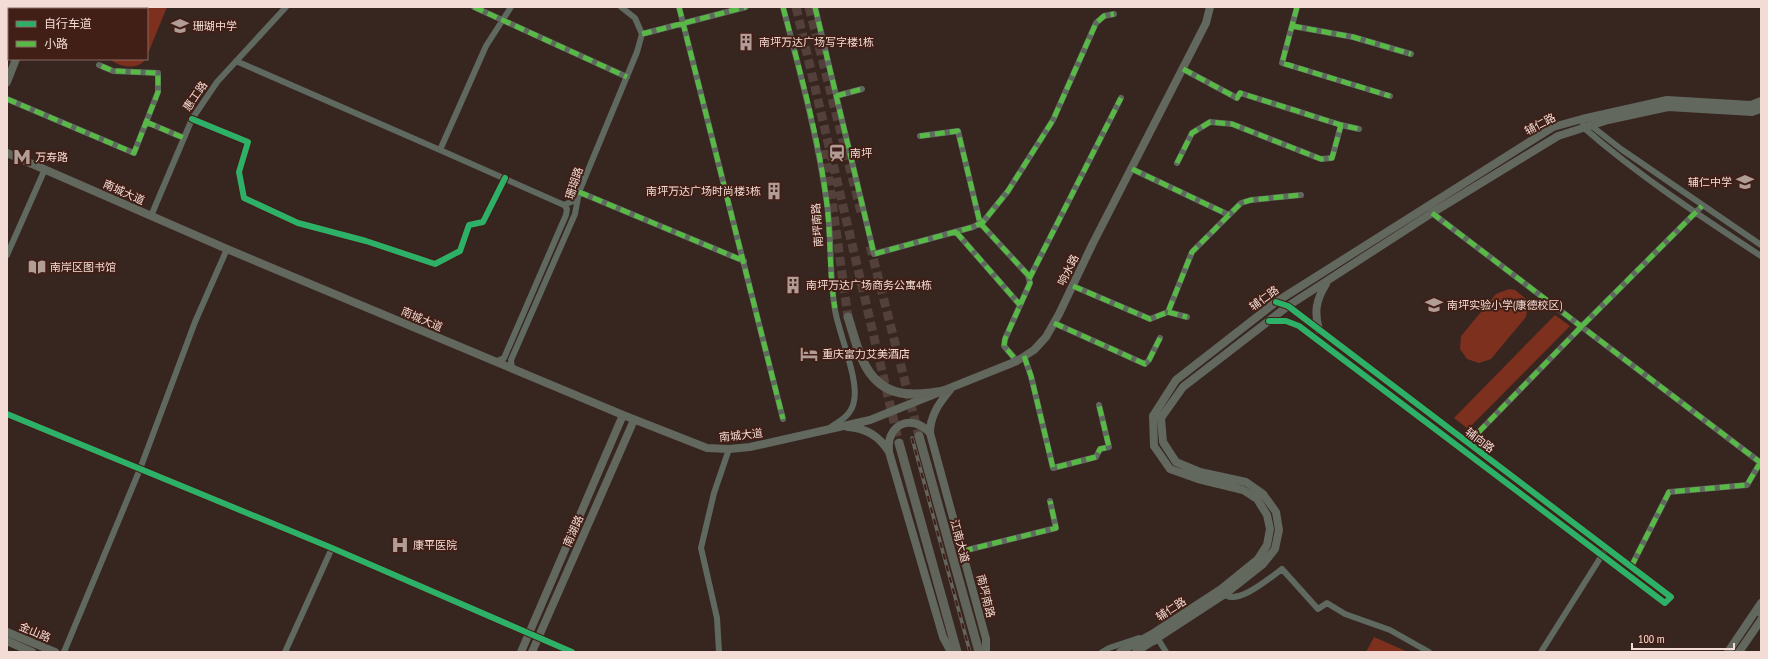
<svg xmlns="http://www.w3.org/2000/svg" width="1768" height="659" viewBox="0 0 1768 659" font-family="'PT Sans Narrow','Noto Sans SC',sans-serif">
<rect width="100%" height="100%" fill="#372520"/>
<path fill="#7c301d" d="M 117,7 L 167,7 L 147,56 L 147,9 L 116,9 Z
M 110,59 L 145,59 C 139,71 118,67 110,59 Z
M 1509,289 L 1515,290 L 1525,298 L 1528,304 L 1526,317 L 1491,359 L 1479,363 L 1467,359 L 1460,349 L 1461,336 L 1496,294 Z
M 1555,315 L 1570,326 L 1468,429 L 1454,418 Z
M 1374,637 L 1408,652 L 1366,652 Z"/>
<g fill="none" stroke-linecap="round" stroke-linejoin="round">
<path stroke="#53403b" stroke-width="9" stroke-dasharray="9 4.5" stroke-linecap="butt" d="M 796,7 L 899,443
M 809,7 L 862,216
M 825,150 L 848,317
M 870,246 L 919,436"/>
<path stroke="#5f6960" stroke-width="6" d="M 474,7 L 627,77
M 511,7 L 486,46 L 440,150 L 564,205 L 573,201 L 578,193
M 679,7 L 783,419
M 783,7 C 800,72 818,138 827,204 C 832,240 829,275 835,310 C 839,334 859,379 854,401 C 852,414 842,420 831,427
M 815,7 L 874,254 L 973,227 L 983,222 L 1008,191 L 1053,120 L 1096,23 L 1104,16 L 1114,14
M 1297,7 L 1282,63 L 1390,96
M 107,9 L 108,7
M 1292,26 L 1353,37 L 1411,54
M 642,34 L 746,7
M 7,35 L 9,36
M 236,61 L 440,150
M 1183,69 L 1237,98 L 1240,93 L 1341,125 L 1359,129
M 836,96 L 862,89
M 7,99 L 134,153 L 158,92 L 158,73 L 113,71 L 99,65
M 192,119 L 248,142 L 239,172 L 244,198 L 298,223 L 366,241 L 435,264 L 460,251 L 469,225 L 483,222 L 505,178
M 146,122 L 184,138
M 1583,124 L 1584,128 C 1639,176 1700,216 1761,256
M 1589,124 L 1621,149 L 1761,245
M 920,136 L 958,131 L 980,223 L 1028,275 L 1030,283 L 1005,339 L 1004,346 L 1017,361
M 1177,163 L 1192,133 L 1210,122 L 1232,124 L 1321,159 L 1332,158 L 1341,125
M 1132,169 L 1229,215
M 579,192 L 744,261
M 1432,213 L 1761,463
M 151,216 L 192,119 L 217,82 L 286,7
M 956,232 L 1020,305
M 7,255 L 45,169
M 1029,279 L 1121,98
M 1073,286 L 1150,319 L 1168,312 L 1192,252 L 1241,203 L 1251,200 L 1301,195
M 1168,312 L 1187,317
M 1269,321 L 1286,321 L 1299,326 L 1665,603 L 1671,597 L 1288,306 L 1276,302
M 1054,323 L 1145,364 L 1149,360 L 1160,338
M 1024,356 L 1031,376 L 1053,468 L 1096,457 L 1100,449 L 1109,447 L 1099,405
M 495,362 L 504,358 L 566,215 L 567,209 L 564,205
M 512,369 L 511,360 L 575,214 L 579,192 L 637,52 L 642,34 L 635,18 L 621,7
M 7,414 L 332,548 L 572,652
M 1468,443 L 1581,327 L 1702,206
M 963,551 L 1056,528 L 1050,501
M 1631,567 L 1669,492 L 1747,485 L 1760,463
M 1223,592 C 1234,609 1271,577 1282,569 L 1318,609 L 1327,603 L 1345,614 L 1390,630 L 1429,652
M 1756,611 L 1761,615
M 1154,642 L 1158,639 L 1166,652
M 64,652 L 140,469 L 195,322 L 227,249
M 285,652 L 332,548
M 719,652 L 717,618 L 701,548 L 714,493 L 729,449
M 1102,652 L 1109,648 L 1139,638
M 1541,652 L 1604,552"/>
<path stroke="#62685e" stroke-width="8" d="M 37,9 L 38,7
M 7,82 L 16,59
M 7,153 L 227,249 L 623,415 L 707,448 L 729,449 L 750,447 L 870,420 L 1017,361 L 1034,350 L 1046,337 L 1059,314 L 1093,243 L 1206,23 L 1210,7
M 1319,330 C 1314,312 1316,300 1326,284
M 950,390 C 939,403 930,416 930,433 L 986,639 L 986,652
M 848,427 C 866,428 880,437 889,452 L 943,637 L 951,652
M 889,451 C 886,424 912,413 930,433
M 7,632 L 55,652
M 7,641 L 32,652
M 521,652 L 623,415
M 532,652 L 634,420
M 1120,652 L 1152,634 L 1221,589 L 1258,559 L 1267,545 L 1270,529 L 1267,515 L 1257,499 L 1243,490 L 1198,479 L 1170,469 L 1154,446 L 1153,416 L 1176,380 L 1276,302 L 1553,127 L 1582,119 L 1667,100 L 1751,105 L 1761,101
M 1136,652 L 1225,594 L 1263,564 L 1275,549 L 1279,530 L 1276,512 L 1263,494 L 1246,482 L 1200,472 L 1176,462 L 1163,442 L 1161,418 L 1183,387 L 1288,306 L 1432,213 L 1558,136 L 1608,120 L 1668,107 L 1752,112 L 1761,109
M 1728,652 L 1761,603
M 1739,652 L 1761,620"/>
<path stroke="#60645a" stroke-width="9" d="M 848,317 C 853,332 856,347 863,361 C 881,400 914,397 949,390
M 919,436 L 979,652
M 899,443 L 957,652"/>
<g stroke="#65635c" stroke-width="3.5">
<path id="rail" d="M 912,438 L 970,652"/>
</g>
<use href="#rail" stroke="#411f16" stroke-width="2" stroke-dasharray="6" stroke-linecap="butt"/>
<path stroke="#58b947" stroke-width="5" stroke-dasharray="10 5" stroke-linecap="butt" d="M 474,7 L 627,77
M 679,7 L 783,419
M 783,7 C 800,72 819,138 827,205 C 831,240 829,274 835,308
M 815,7 L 874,254 L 973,227 L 983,222 L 1008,191 L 1053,120 L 1096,23 L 1104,16 L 1114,14
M 1297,7 L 1282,63 L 1390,96
M 107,9 L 108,7
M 1292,26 L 1353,37 L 1411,54
M 642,34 L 746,7
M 7,35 L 9,36
M 1183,69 L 1237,98 L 1240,93 L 1341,125 L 1359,129
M 836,96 L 862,89
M 7,99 L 134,153 L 158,92 L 158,73 L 113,71 L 99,65
M 146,122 L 184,138
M 920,136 L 958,131 L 980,223 L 1028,275 L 1030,283 L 1005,339 L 1004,346 L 1017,361
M 1177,163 L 1192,133 L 1210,122 L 1232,124 L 1321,159 L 1332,158 L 1341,125
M 1132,169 L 1229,215
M 579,192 L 744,261
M 1432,213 L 1761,463
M 956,232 L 1020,305
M 1029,279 L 1121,98
M 1073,286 L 1150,319 L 1168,312 L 1192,252 L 1241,203 L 1251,200 L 1301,195
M 1168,312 L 1187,317
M 1054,323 L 1145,364 L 1149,360 L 1160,338
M 1024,356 L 1031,376 L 1053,468 L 1096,457 L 1100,449 L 1109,447 L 1099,405
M 1468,443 L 1581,327 L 1702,206
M 963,551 L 1056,528 L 1050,501
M 1631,567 L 1669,492 L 1747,485 L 1760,463"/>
<g stroke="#411f16" stroke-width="8">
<path id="cycleway" d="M 192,119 L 248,142 L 239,172 L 244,198 L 298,223 L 366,241 L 435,264 L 460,251 L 469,225 L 483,222 L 505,178
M 1269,321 L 1286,321 L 1299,326 L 1665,603 L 1671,597 L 1288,306 L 1276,302
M 7,414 L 332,548 L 572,652"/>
</g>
<use href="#cycleway" stroke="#2db169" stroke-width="6"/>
</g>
<defs>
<g id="school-bare" transform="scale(1.38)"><path d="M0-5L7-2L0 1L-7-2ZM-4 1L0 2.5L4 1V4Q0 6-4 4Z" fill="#b19c96" stroke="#411f16" stroke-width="2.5" paint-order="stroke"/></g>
<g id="building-bare" transform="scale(1.38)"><path d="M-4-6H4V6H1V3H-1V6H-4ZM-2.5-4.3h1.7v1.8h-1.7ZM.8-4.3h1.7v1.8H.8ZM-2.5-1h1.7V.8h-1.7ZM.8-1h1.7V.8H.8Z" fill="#b19c96" stroke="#411f16" stroke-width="2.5" paint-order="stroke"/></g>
<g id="station-bare" transform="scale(1.38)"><path d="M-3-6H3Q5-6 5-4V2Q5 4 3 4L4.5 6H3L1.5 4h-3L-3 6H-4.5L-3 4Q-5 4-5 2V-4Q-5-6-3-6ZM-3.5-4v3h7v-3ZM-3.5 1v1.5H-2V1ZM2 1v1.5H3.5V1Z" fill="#b19c96" stroke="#411f16" stroke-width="2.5" paint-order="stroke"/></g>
<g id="metro-bare" transform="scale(1.38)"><path d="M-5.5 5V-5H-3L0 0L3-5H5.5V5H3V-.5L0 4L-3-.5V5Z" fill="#b19c96" stroke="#411f16" stroke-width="2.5" paint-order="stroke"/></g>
<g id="library-bare" transform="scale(1.38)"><path d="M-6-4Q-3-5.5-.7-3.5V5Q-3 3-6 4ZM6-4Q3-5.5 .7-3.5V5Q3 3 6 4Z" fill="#b19c96" stroke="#411f16" stroke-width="2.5" paint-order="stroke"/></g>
<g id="hotel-bare" transform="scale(1.38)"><path d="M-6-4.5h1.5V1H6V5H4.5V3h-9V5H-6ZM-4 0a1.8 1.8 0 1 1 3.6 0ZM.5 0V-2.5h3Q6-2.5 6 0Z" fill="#b19c96" stroke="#411f16" stroke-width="2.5" paint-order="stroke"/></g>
<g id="hospital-bare" transform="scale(1.38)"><path d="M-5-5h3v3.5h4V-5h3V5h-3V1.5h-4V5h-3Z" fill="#b19c96" stroke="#411f16" stroke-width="2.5" paint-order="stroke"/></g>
</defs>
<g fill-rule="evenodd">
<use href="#school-bare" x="180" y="26"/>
<use href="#building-bare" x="746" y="42"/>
<use href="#station-bare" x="837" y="153"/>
<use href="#metro-bare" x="22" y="157"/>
<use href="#school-bare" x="1745" y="182"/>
<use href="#building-bare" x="774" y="191"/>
<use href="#library-bare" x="37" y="267"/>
<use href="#building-bare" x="793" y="285"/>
<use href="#school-bare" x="1434" y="305"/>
<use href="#hotel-bare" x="809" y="354"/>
<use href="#hospital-bare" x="400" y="545"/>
</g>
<g text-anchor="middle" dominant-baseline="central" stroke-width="4" stroke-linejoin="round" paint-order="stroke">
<g font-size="11" fill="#f3dcd5" stroke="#411f16" text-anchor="start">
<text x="193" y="26">珊瑚中学</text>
<text x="759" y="42">南坪万达广场写字楼1栋</text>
<text x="850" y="153">南坪</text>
<text x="35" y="157">万寿路</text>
<text x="1732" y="182" text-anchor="end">辅仁中学</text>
<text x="761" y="191" text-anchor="end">南坪万达广场时尚楼3栋</text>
<text x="50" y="267">南岸区图书馆</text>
<text x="806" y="285">南坪万达广场商务公寓4栋</text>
<text x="1447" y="305">南坪实验小学(康德校区)</text>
<text x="822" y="354">重庆富力艾美酒店</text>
<text x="413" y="545">康平医院</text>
</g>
<g font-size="11" fill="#f3dcd5" stroke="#411f16">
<text transform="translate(195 96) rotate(-56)">惠工路</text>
<text transform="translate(1540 124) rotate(-28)">辅仁路</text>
<text transform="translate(574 183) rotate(-72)">珊瑚路</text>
<text transform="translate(124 192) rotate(24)">南城大道</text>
<text transform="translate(817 225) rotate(-94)">南坪南路</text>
<text transform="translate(1068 270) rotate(-64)">响水路</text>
<text transform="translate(1264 298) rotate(-36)">辅仁路</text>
<text transform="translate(422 319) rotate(23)">南城大道</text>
<text transform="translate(741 435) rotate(-6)">南城大道</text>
<text transform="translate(1480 440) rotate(37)">辅向路</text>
<text transform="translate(573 531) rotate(-66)">南湖路</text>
<text transform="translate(960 541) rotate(75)">江南大道</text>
<text transform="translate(986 596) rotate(76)">南坪南路</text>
<text transform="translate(1171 609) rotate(-33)">辅仁路</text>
<text transform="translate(35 632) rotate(23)">金山路</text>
</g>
</g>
<rect width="1768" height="659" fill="none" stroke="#f3dcd5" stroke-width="16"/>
<rect x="8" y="8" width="140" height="52" fill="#411f16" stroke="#886b62"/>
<rect x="16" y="21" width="20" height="6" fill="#2db169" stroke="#886b62"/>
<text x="44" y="28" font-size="12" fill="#f3dcd5">自行车道</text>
<rect x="16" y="41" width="20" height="6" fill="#58b947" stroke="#886b62"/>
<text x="44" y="48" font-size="12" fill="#f3dcd5">小路</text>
<path d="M1632 643v6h102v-6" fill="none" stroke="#f3dcd5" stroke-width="2"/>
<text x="1638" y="643" font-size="12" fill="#f3dcd5" stroke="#411f16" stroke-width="3" paint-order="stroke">100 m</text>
</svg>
